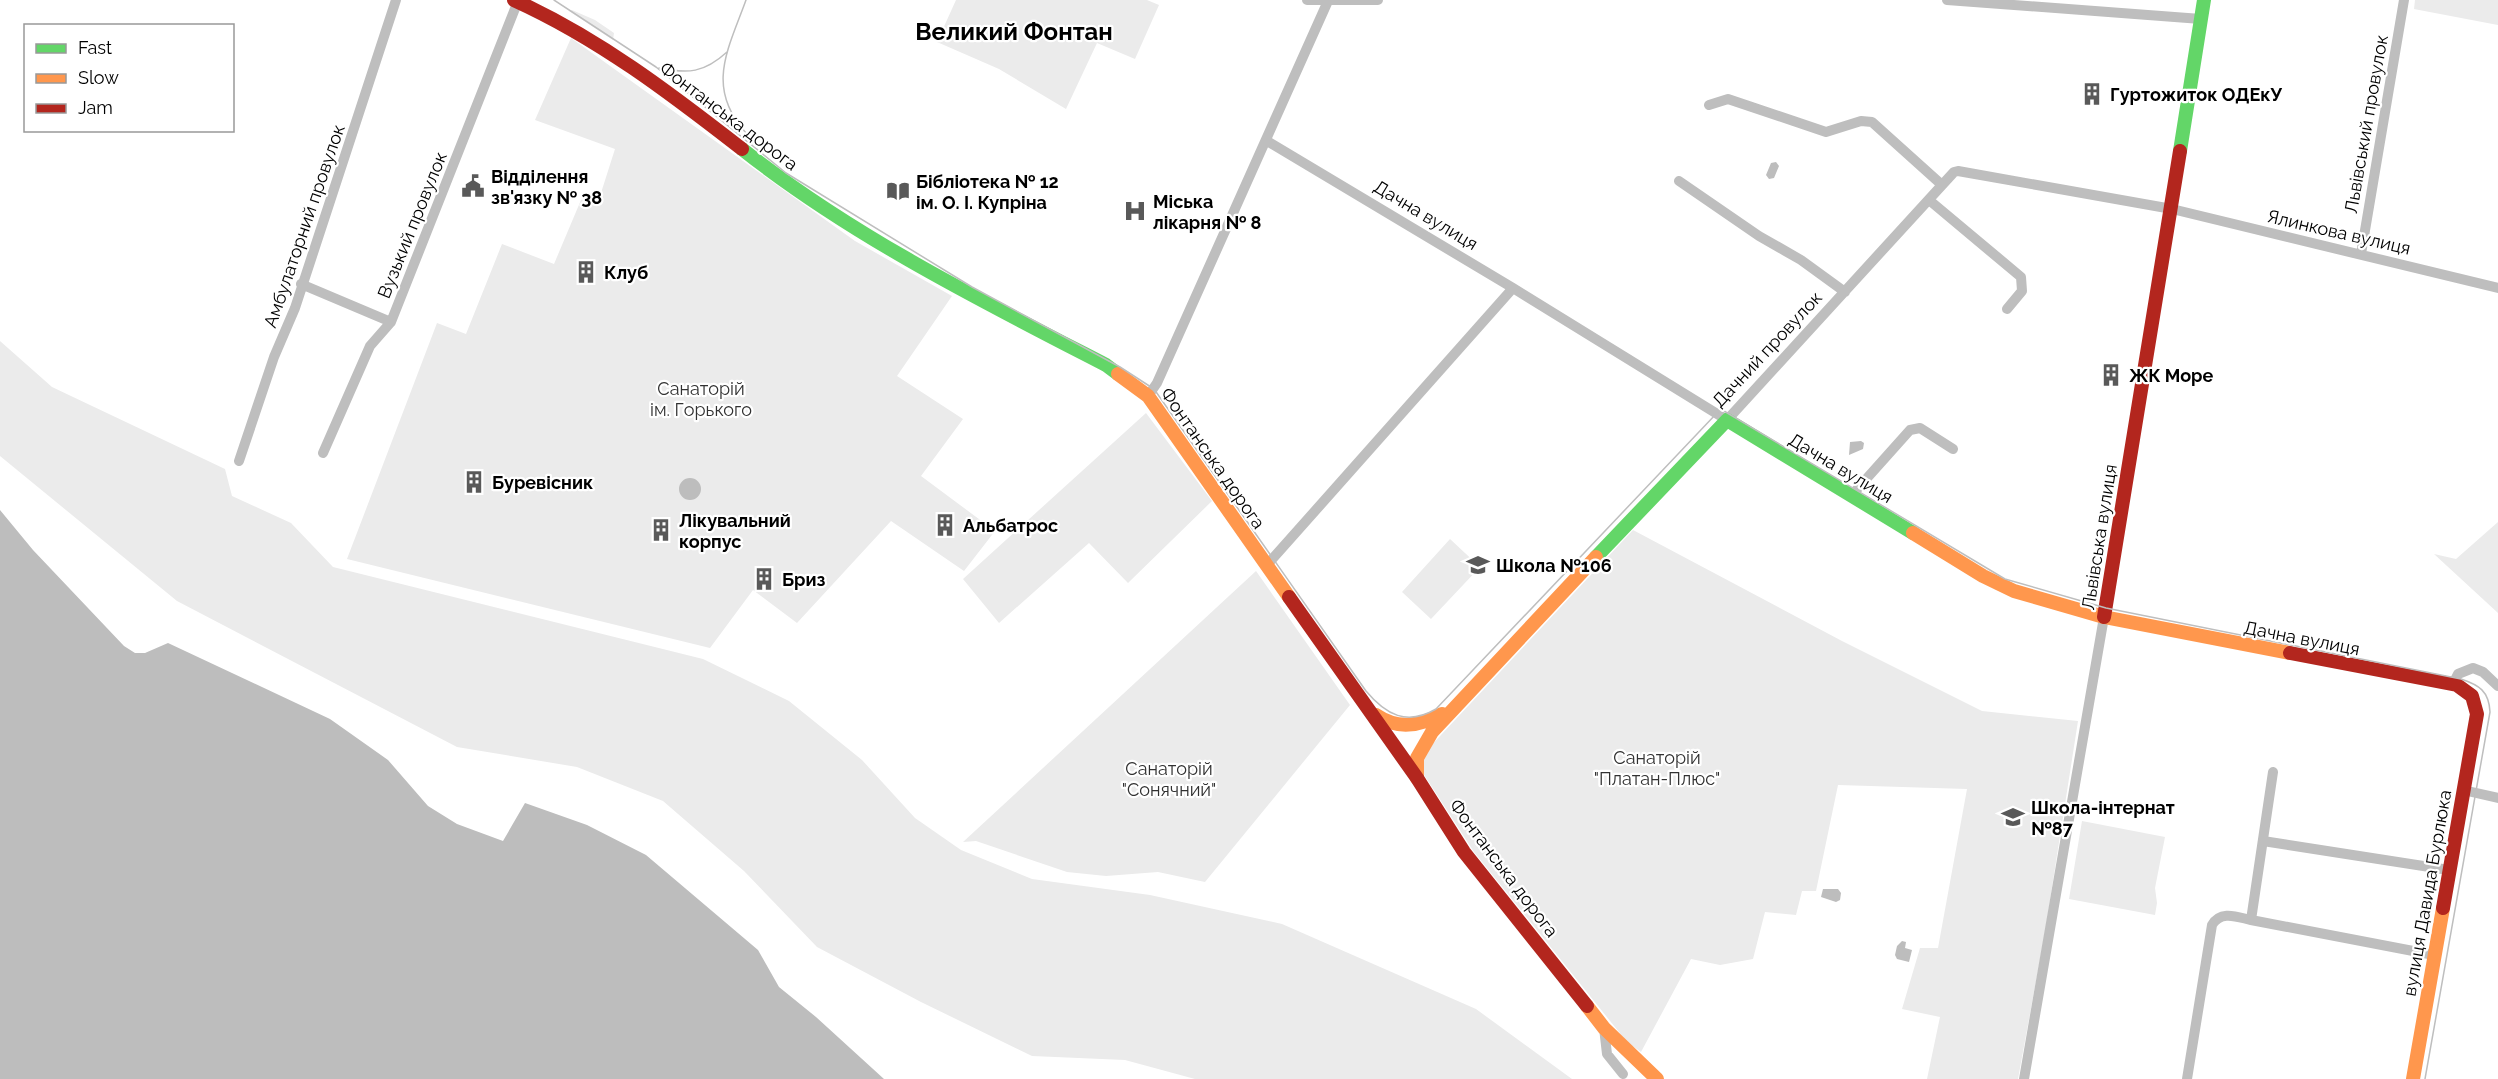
<svg xmlns="http://www.w3.org/2000/svg" width="2498" height="1079" viewBox="0 0 2498 1079" font-family="Raleway,sans-serif">
<rect width="100%" height="100%" fill="#fff"/>
<path fill="#ebebeb" d="M 956,0 L 1147,0 L 1159,5 L 1135,59 L 1097,43 L 1066,109 L 999,69 L 937,42 Z
M 2415,0 L 2498,0 L 2498,25 L 2414,9 Z
M 572,10 L 595,20 L 614,33 L 613,40 L 569,11 Z
M 571,38 L 855,241 L 952,296 L 897,376 L 963,419 L 921,476 L 995,531 L 964,571 L 891,521 L 797,623 L 753,590 L 710,648 L 347,559 L 437,323 L 466,334 L 502,244 L 554,264 L 581,200 L 600,196 L 615,149 L 535,120 Z
M 0,341 L 52,387 L 225,469 L 232,496 L 291,523 L 333,567 L 703,659 L 789,701 L 862,760 L 915,818 L 961,850 L 1032,879 L 1150,895 L 1282,924 L 1476,1009 L 1572,1079 L 1195,1079 L 1125,1060 L 1032,1056 L 921,1002 L 817,947 L 744,871 L 663,801 L 577,767 L 457,747 L 177,601 L 0,456 Z
M 1146,413 L 1212,501 L 1128,583 L 1089,543 L 999,623 L 963,579 Z
M 2498,522 L 2498,613 L 2434,554 L 2456,559 Z
M 1633,530 L 1842,641 L 1982,711 L 2078,721 L 2045,932 L 2018,1079 L 1927,1079 L 1940,1017 L 1902,1009 L 1920,948 L 1938,948 L 1967,789 L 1838,785 L 1816,891 L 1802,891 L 1796,915 L 1765,912 L 1753,959 L 1720,965 L 1691,959 L 1641,1052 L 1627,1042 L 1474,852 L 1419,767 L 1425,752 Z
M 1450,539 L 1480,567 L 1431,619 L 1402,592 Z
M 1256,571 L 1350,705 L 1205,882 L 1158,872 L 1106,876 L 1067,872 L 976,841 L 963,842 Z
M 2082,821 L 2165,837 L 2155,888 L 2157,903 L 2155,915 L 2069,899 Z"/>
<path fill="#bdbdbd" d="M 1776,162 L 1779,166 L 1774,178 L 1769,179 L 1766,175 L 1771,163 Z
M 1861,441 L 1864,443 L 1863,449 L 1849,455 L 1850,442 Z
M679 489a11 11 0 1 1 22 0a11 11 0 1 1-22 0Z
M 0,510 L 33,550 L 124,646 L 135,653 L 145,653 L 168,643 L 330,719 L 388,760 L 428,806 L 457,824 L 503,841 L 525,803 L 587,825 L 646,855 L 758,950 L 779,987 L 816,1017 L 884,1079 L 0,1079 Z
M 1823,889 L 1838,889 L 1841,893 L 1840,900 L 1836,902 L 1821,897 Z
M 1902,941 L 1906,942 L 1905,948 L 1912,950 L 1909,962 L 1897,959 L 1895,955 L 1897,946 Z"/>
<g fill="none" stroke-linecap="round" stroke-linejoin="round">
<path stroke="#bebebe" stroke-width="10" d="M 1307,0 L 1378,0
M 1947,0 L 2201,19
M 1709,105 L 1728,99 L 1826,132 L 1861,121 L 1872,122 L 1942,185
M 1267,141 L 1513,288 L 1727,420 L 1954,172 L 1958,171 L 2172,209 L 2498,288
M 1679,181 L 1759,236 L 1801,260 L 1845,292
M 1929,200 L 2021,277 L 2022,291 L 2007,309
M 2361,254 L 2404,0
M 301,284 L 391,322
M 1148,396 L 1157,383 L 1328,1
M 323,453 L 370,346 L 391,322 L 518,1
M 239,461 L 274,357 L 295,308 L 396,0
M 1851,496 L 1910,430 L 1920,428 L 1953,449
M 1267,565 L 1513,288
M 2453,684 L 2458,674 L 2473,668 L 2483,672 L 2498,686
M 2463,790 L 2498,798
M 2263,841 L 2449,870
M 2251,920 L 2273,772
M 1604,1028 L 1607,1054 L 1623,1074
M 2024,1079 L 2104,617
M 2187,1079 L 2212,925 C 2221,910 2237,917 2251,920 L 2434,955"/>
<path stroke="#63d668" stroke-width="14" d="M 742,149 C 852,236 982,301 1106,365 L 1118,374
M 2180,151 L 2204,0
M 1596,557 L 1727,420 L 1913,533"/>
<path stroke="#ff974d" stroke-width="14" d="M 1118,374 L 1148,396 L 1289,597
M 1913,533 L 1983,576 L 2014,591 L 2104,617 L 2290,653
M 1376,715 C 1398,730 1419,726 1442,714
M 1417,778 L 1417,758 L 1432,732 L 1596,557
M 1587,1006 L 1604,1028 L 1657,1079
M 2413,1079 L 2443,908"/>
<path stroke="#b3261e" stroke-width="14" d="M 514,0 C 598,38 670,93 742,149
M 1289,597 L 1417,778 L 1464,852 L 1587,1006
M 2104,617 L 2180,151
M 2290,653 L 2457,685 L 2472,696 L 2477,714 L 2443,908"/>
<path stroke="#bebebe" stroke-width="1.5" d="M 554,0 L 656,67 L 786,173 L 972,287 L 1120,367 L 1154,389 L 1366,691 C 1386,715 1407,726 1436,709 L 1716,414 L 1724,411 L 2005,579 L 2106,608 L 2461,679 C 2479,685 2489,691 2490,712 L 2425,1079
M 746,0 C 728,50 705,87 746,133
M 659,68 C 688,74 704,73 727,52"/>
</g>
<defs>
<g id="building-bare" transform="scale(1.8)"><path d="M-4-6H4V6H1V3H-1V6H-4ZM-2.5-4.3h1.7v1.8h-1.7ZM.8-4.3h1.7v1.8H.8ZM-2.5-1h1.7V.8h-1.7ZM.8-1h1.7V.8H.8Z" fill="#595959" stroke="#fff" stroke-width="2.5" paint-order="stroke"/></g>
<g id="civic-bare" transform="scale(1.8)"><path d="M-.6-6.5H3V-4.5H.6V-3L4-1V1h2V6H-6V1h2V-1L-.6-3ZM-1.2 2.5V6h2.4V2.5Z" fill="#595959" stroke="#fff" stroke-width="2.5" paint-order="stroke"/></g>
<g id="library-bare" transform="scale(1.8)"><path d="M-6-4Q-3-5.5-.7-3.5V5Q-3 3-6 4ZM6-4Q3-5.5 .7-3.5V5Q3 3 6 4Z" fill="#595959" stroke="#fff" stroke-width="2.5" paint-order="stroke"/></g>
<g id="hospital-bare" transform="scale(1.8)"><path d="M-5-5h3v3.5h4V-5h3V5h-3V1.5h-4V5h-3Z" fill="#595959" stroke="#fff" stroke-width="2.5" paint-order="stroke"/></g>
<g id="school-bare" transform="scale(1.8)"><path d="M0-5L7-2L0 1L-7-2ZM-4 1L0 2.5L4 1V4Q0 6-4 4Z" fill="#595959" stroke="#fff" stroke-width="2.5" paint-order="stroke"/></g>
</defs>
<g fill-rule="evenodd">
<use href="#building-bare" x="2092" y="94"/>
<use href="#civic-bare" x="473" y="186"/>
<use href="#library-bare" x="898" y="191"/>
<use href="#hospital-bare" x="1135" y="211"/>
<use href="#building-bare" x="586" y="272"/>
<use href="#building-bare" x="2111" y="375"/>
<use href="#building-bare" x="474" y="482"/>
<use href="#building-bare" x="945" y="525"/>
<use href="#building-bare" x="661" y="530"/>
<use href="#school-bare" x="1478" y="565"/>
<use href="#building-bare" x="764" y="579"/>
<use href="#school-bare" x="2013" y="817"/>
</g>
<g text-anchor="middle" dominant-baseline="central" stroke-width="4.5" stroke-linejoin="round" paint-order="stroke">
<g font-size="18" font-weight="bold" fill="#000" stroke="#fff" text-anchor="start">
<text x="2110" y="94">Гуртожиток ОДЕкУ</text>
<text x="491" y="176">Відділення<tspan x="491" dy="21">зв'язку № 38</tspan></text>
<text x="916" y="181">Бібліотека № 12<tspan x="916" dy="21">ім. О. І. Купріна</tspan></text>
<text x="1153" y="201">Міська<tspan x="1153" dy="21">лікарня № 8</tspan></text>
<text x="604" y="272">Клуб</text>
<text x="2129" y="375">ЖК Море</text>
<text x="492" y="482">Буревісник</text>
<text x="679" y="520">Лікувальний<tspan x="679" dy="21">корпус</tspan></text>
<text x="963" y="525">Альбатрос</text>
<text x="1496" y="565">Школа №106</text>
<text x="782" y="579">Бриз</text>
<text x="2031" y="807">Школа-інтернат<tspan x="2031" dy="21">№87</tspan></text>
</g>
<g font-size="18" fill="#000" stroke="#fff">
<text transform="translate(729 116) rotate(37)">Фонтанська дорога</text>
<text transform="translate(2366 124) rotate(-80)">Львівський провулок</text>
<text transform="translate(1426 215) rotate(31)">Дачна вулиця</text>
<text transform="translate(412 225) rotate(-68)">Вузький провулок</text>
<text transform="translate(304 226) rotate(-71)">Амбулаторний провулок</text>
<text transform="translate(2339 232) rotate(13)">Ялинкова вулиця</text>
<text transform="translate(1767 349) rotate(-47)">Дачний провулок</text>
<text transform="translate(1213 458) rotate(55)">Фонтанська дорога</text>
<text transform="translate(1841 468) rotate(31)">Дачна вулиця</text>
<text transform="translate(2099 537) rotate(-81)">Львівська вулиця</text>
<text transform="translate(2302 638) rotate(11)">Дачна вулиця</text>
<text transform="translate(1504 868) rotate(53)">Фонтанська дорога</text>
<text transform="translate(2427 893) rotate(-80)">вулиця Давида Бурлюка</text>
</g>
<g font-size="18" fill="#313131" stroke="#fff">
<text x="701" y="388">Cанаторій<tspan x="701" dy="21">ім. Горького</tspan></text>
<text x="1657" y="757">Санаторій<tspan x="1657" dy="21">"Платан-Плюс"</tspan></text>
<text x="1169" y="768">Санаторій<tspan x="1169" dy="21">"Сонячний"</tspan></text>
</g>
<g font-size="24" font-weight="bold" fill="#000" stroke="#fff">
<text x="1014" y="31">Великий Фонтан</text>
</g>
</g>
<rect x="24" y="24" width="210" height="108" fill="#ffffff" stroke="#999999" stroke-width="1.5"/>
<rect x="36" y="44" width="30" height="9" fill="#63d668" stroke="#999999" stroke-width="1.5"/>
<text x="78" y="54" font-size="18" fill="#000000">Fast</text>
<rect x="36" y="74" width="30" height="9" fill="#ff974d" stroke="#999999" stroke-width="1.5"/>
<text x="78" y="84" font-size="18" fill="#000000">Slow</text>
<rect x="36" y="104" width="30" height="9" fill="#b3261e" stroke="#999999" stroke-width="1.5"/>
<text x="78" y="114" font-size="18" fill="#000000">Jam</text>
</svg>
